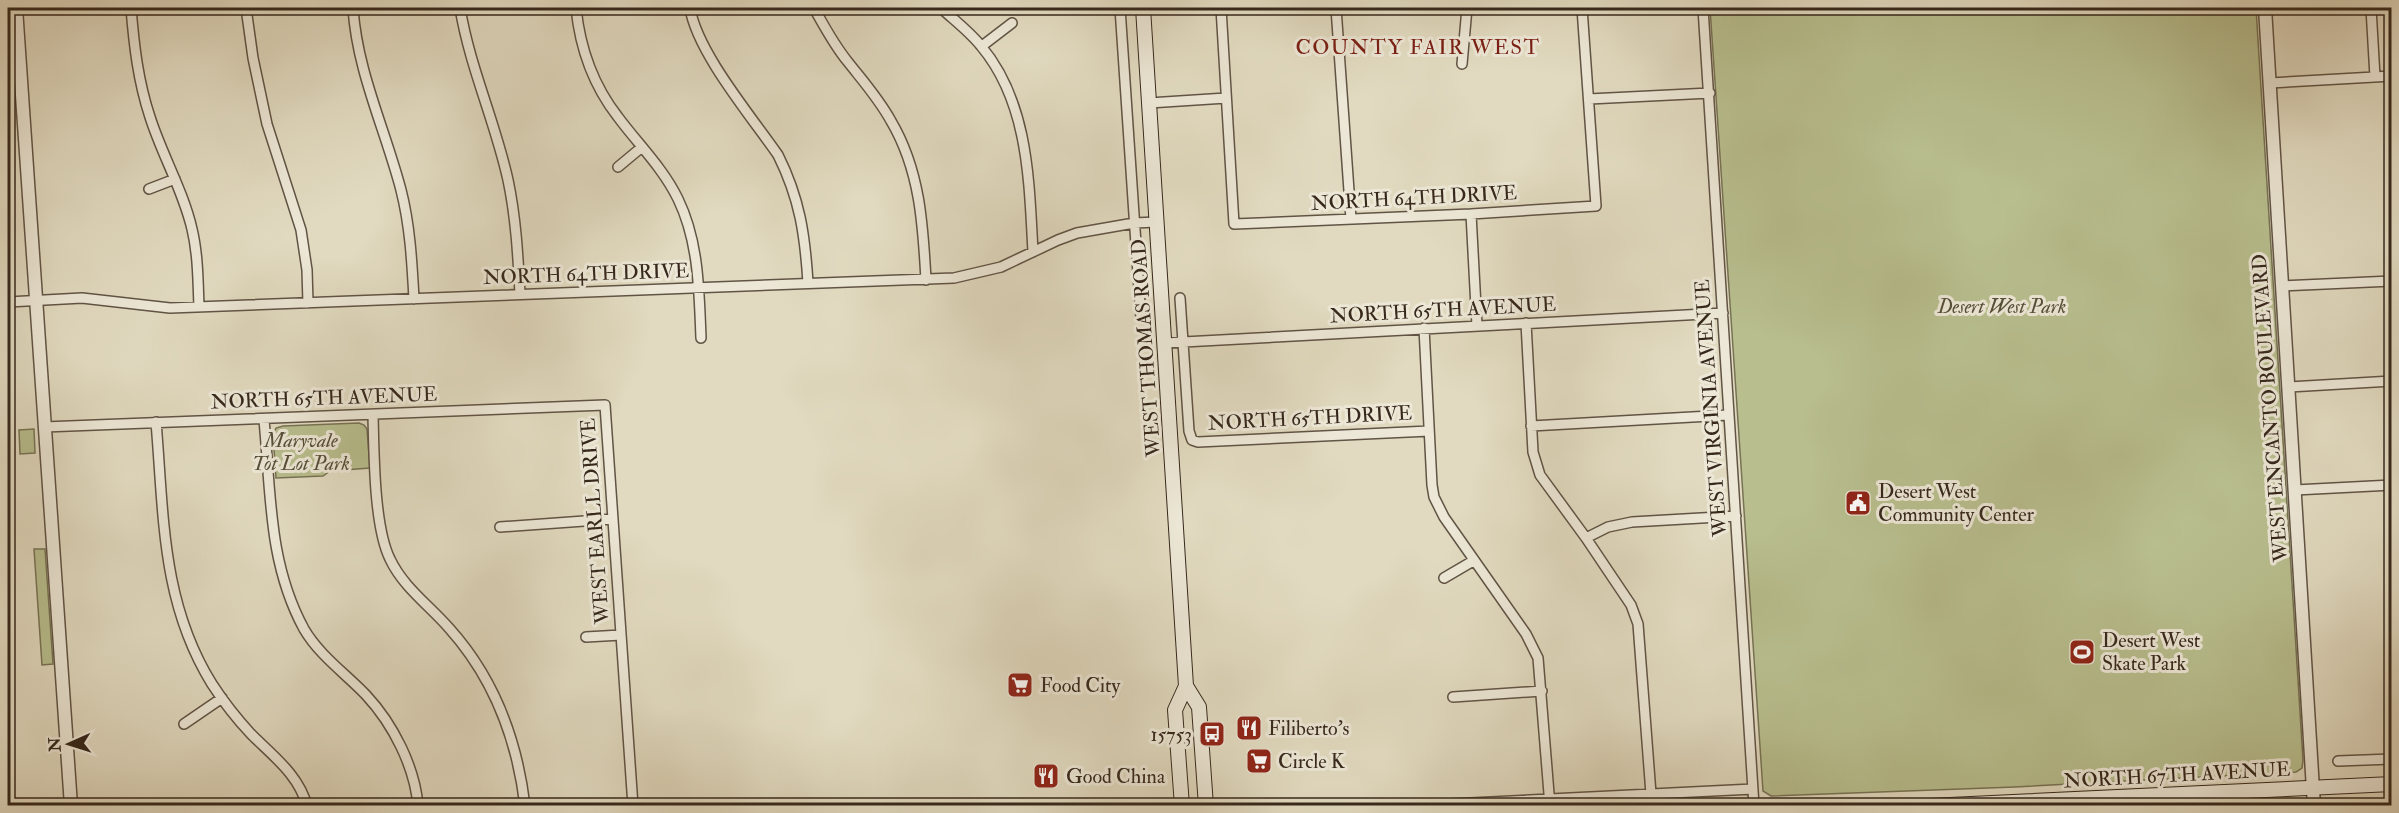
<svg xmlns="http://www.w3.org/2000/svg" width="2399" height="813" viewBox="0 0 2399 813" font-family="'IM FELL Double Pica',serif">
<rect width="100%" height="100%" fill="#e1dac0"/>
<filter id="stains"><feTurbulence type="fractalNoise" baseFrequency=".00333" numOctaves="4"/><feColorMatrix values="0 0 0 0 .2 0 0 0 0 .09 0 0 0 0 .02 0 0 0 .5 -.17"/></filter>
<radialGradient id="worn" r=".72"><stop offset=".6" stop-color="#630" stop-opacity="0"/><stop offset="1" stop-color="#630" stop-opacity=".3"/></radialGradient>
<path fill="#b8be8e" stroke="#777355" stroke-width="1.5" d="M 1710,8 L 2256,8 L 2303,760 L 2302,768 L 2296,772 L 2015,787 L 1771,796 L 1763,791 Z
M 359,423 L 364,425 L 367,429 L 370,468 L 330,471 L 323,476 L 276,478 L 273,435 L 276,428 L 283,426 Z
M 34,429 L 35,453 L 20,454 L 19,430 Z
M 34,549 L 45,549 L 53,664 L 42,665 Z"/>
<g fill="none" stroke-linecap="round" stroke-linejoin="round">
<g stroke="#615445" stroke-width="12">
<path id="minor" d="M 131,8 C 134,45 138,81 150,117 C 162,155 183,190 192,229 C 198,254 198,281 199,307
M 246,8 L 253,58 L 267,124 L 301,230 L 307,270 L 308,303
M 353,8 C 357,71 385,129 401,190 C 410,225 412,262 414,299
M 460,8 C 470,68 495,121 508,180 C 516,218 518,256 520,294
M 576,8 C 580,48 593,85 618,117 C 638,144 663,168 678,199 C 699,242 699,291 701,338
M 690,8 C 697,52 751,116 778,155 C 800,199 805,235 808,283
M 814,8 C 824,26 834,45 848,62 C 863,81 879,99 891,121 C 920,170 923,224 926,280
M 941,8 C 954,20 970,32 981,46 C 1029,103 1029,182 1033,252
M 1120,8 L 1141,318
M 1221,8 L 1234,224 L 1471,214 L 1596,206 L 1582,8
M 1336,8 L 1351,219
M 1703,8 L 1754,806
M 2371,8 L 2375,77
M 982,46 L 1012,23
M 1462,64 L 1467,8
M 2270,83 L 2392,76
M 1589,99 L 1710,93
M 1149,103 L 1226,98
M 618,167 L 642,147
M 149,189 L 175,179
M 1471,214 L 1477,326
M 2282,286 L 2392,281
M 1180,298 L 1189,431 L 1192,440 L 1198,442 L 1429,431
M 8,302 L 82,298 L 170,308 L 954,278 L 1001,267 L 1058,240 L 1077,233 L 1134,223 L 1157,222
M 1526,323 L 1533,452 L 1540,475 L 1586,538 L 1631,605 L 1638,624 L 1651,794
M 1424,328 L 1432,485 L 1434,497 L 1444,517 L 1526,634 L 1538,658 L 1550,806
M 1165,343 L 1723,313
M 2289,387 L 2392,381
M 373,415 C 374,453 374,527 390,559 C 403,587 430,606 449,628 C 494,678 517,739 525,806
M 264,420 C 271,492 268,563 304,629 C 319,655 346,674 366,695 C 393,724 415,767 418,806
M 156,422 C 164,515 161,602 212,684 C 223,701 237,719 251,734 C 273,756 299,775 307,806
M 1531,426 L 1728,415
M 44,427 L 605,405 L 633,806
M 2295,490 L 2392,485
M 500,527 L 612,519
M 1586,538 L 1608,527 L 1632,522 L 1736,516
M 1444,578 L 1473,561
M 586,637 L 621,635
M 1453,697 L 1542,691
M 184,724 L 222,698
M 2338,761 L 2392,759
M 1410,806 L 1753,789"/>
</g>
<g stroke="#615445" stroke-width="15">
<path id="tertiary" d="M 16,8 L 71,806
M 2265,8 L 2314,806"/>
</g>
<g stroke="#36281c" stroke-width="16">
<path id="secondary" d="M 1143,8 L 1186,686 L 1199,707 L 1206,806
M 1182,806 L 1175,710 L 1186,686
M 1929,806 L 2392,784"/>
</g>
<use href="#minor" stroke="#ece7d6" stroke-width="9"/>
<use href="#tertiary" stroke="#ece7d6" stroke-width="12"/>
<use href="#secondary" stroke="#ece7d6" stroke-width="14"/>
</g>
<defs>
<g id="civic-square" transform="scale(1.35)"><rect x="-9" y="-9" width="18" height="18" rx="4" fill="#8f2418" stroke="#ece7d6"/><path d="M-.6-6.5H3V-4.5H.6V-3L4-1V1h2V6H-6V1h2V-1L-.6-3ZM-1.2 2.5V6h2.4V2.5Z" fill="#fff"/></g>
<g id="stadium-square" transform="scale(1.35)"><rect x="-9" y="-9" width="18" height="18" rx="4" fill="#8f2418" stroke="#ece7d6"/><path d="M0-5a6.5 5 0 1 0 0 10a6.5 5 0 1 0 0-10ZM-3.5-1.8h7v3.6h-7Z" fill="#fff"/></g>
<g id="supermarket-square" transform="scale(1.35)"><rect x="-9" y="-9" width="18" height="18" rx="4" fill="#8f2418" stroke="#ece7d6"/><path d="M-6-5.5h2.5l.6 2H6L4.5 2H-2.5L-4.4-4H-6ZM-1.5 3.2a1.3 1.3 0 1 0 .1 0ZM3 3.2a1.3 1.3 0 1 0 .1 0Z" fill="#fff"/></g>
<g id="restaurant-square" transform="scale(1.35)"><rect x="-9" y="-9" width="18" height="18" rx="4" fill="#8f2418" stroke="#ece7d6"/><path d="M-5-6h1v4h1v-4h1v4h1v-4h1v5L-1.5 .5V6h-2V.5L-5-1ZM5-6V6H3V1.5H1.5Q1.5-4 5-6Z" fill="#fff"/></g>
<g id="bus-square" transform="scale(1.35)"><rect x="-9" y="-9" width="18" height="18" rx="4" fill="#8f2418" stroke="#ece7d6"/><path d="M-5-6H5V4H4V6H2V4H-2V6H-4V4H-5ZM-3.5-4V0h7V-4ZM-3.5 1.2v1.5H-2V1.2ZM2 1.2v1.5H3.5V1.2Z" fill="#fff"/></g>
</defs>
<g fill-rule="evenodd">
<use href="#civic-square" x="1858" y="503"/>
<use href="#stadium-square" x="2082" y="652"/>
<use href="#supermarket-square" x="1020" y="685"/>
<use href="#restaurant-square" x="1249" y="728"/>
<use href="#bus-square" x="1212" y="734"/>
<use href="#supermarket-square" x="1259" y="761"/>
<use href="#restaurant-square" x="1046" y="776"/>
</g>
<g text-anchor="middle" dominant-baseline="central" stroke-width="6" stroke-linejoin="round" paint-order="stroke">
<g font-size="20" fill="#36281c" stroke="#ece7d6">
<text transform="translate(1414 198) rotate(-3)">NORTH 64TH DRIVE</text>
<text transform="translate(586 274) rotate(-2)">NORTH 64TH DRIVE</text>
<text transform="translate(1443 310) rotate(-3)">NORTH 65TH AVENUE</text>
<text transform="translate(1146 348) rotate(-94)">WEST THOMAS ROAD</text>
<text transform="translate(324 398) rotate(-2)">NORTH 65TH AVENUE</text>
<text transform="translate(1711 408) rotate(-94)">WEST VIRGINIA AVENUE</text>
<text transform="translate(2270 408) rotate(-94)">WEST ENCANTO BOULEVARD</text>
<text transform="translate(1310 418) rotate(-3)">NORTH 65TH DRIVE</text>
<text transform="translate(595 521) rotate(-94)">WEST EARLL DRIVE</text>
<text transform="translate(2177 775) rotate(-3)">NORTH 67TH AVENUE</text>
</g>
<g font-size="20" font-style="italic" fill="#564e38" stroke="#ece7d6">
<text x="2002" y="306">Desert West Park</text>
<text x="301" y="440">Maryvale<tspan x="301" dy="23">Tot Lot Park</tspan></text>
</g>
<g font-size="20" fill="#36281c" stroke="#ece7d6" text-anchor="start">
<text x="1878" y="491">Desert West<tspan x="1878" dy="23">Community Center</tspan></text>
<text x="2102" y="640">Desert West<tspan x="2102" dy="23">Skate Park</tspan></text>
<text x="1040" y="685">Food City</text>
<text x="1268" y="728">Filiberto's</text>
<text x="1192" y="734" text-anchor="end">15753</text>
<text x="1278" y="761">Circle K</text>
<text x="1066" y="776">Good China</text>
</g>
<g font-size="21" letter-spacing="1.5" fill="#7a1f14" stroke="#ece7d6">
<text x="1418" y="47">COUNTY FAIR WEST</text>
</g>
</g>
<rect width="2399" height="813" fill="none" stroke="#e1dac0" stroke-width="30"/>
<rect x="9" y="9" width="2381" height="795" fill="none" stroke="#36281c" stroke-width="3"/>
<rect x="15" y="15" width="2369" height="783" fill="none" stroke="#36281c" stroke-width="1.5"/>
<g transform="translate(69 744) rotate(267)" stroke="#ece7d6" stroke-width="4.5" paint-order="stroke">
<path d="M0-4.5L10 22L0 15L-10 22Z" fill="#36281c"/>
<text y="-9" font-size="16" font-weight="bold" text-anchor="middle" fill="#36281c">N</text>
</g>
<rect width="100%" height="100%" filter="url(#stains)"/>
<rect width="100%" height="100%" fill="url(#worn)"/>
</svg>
